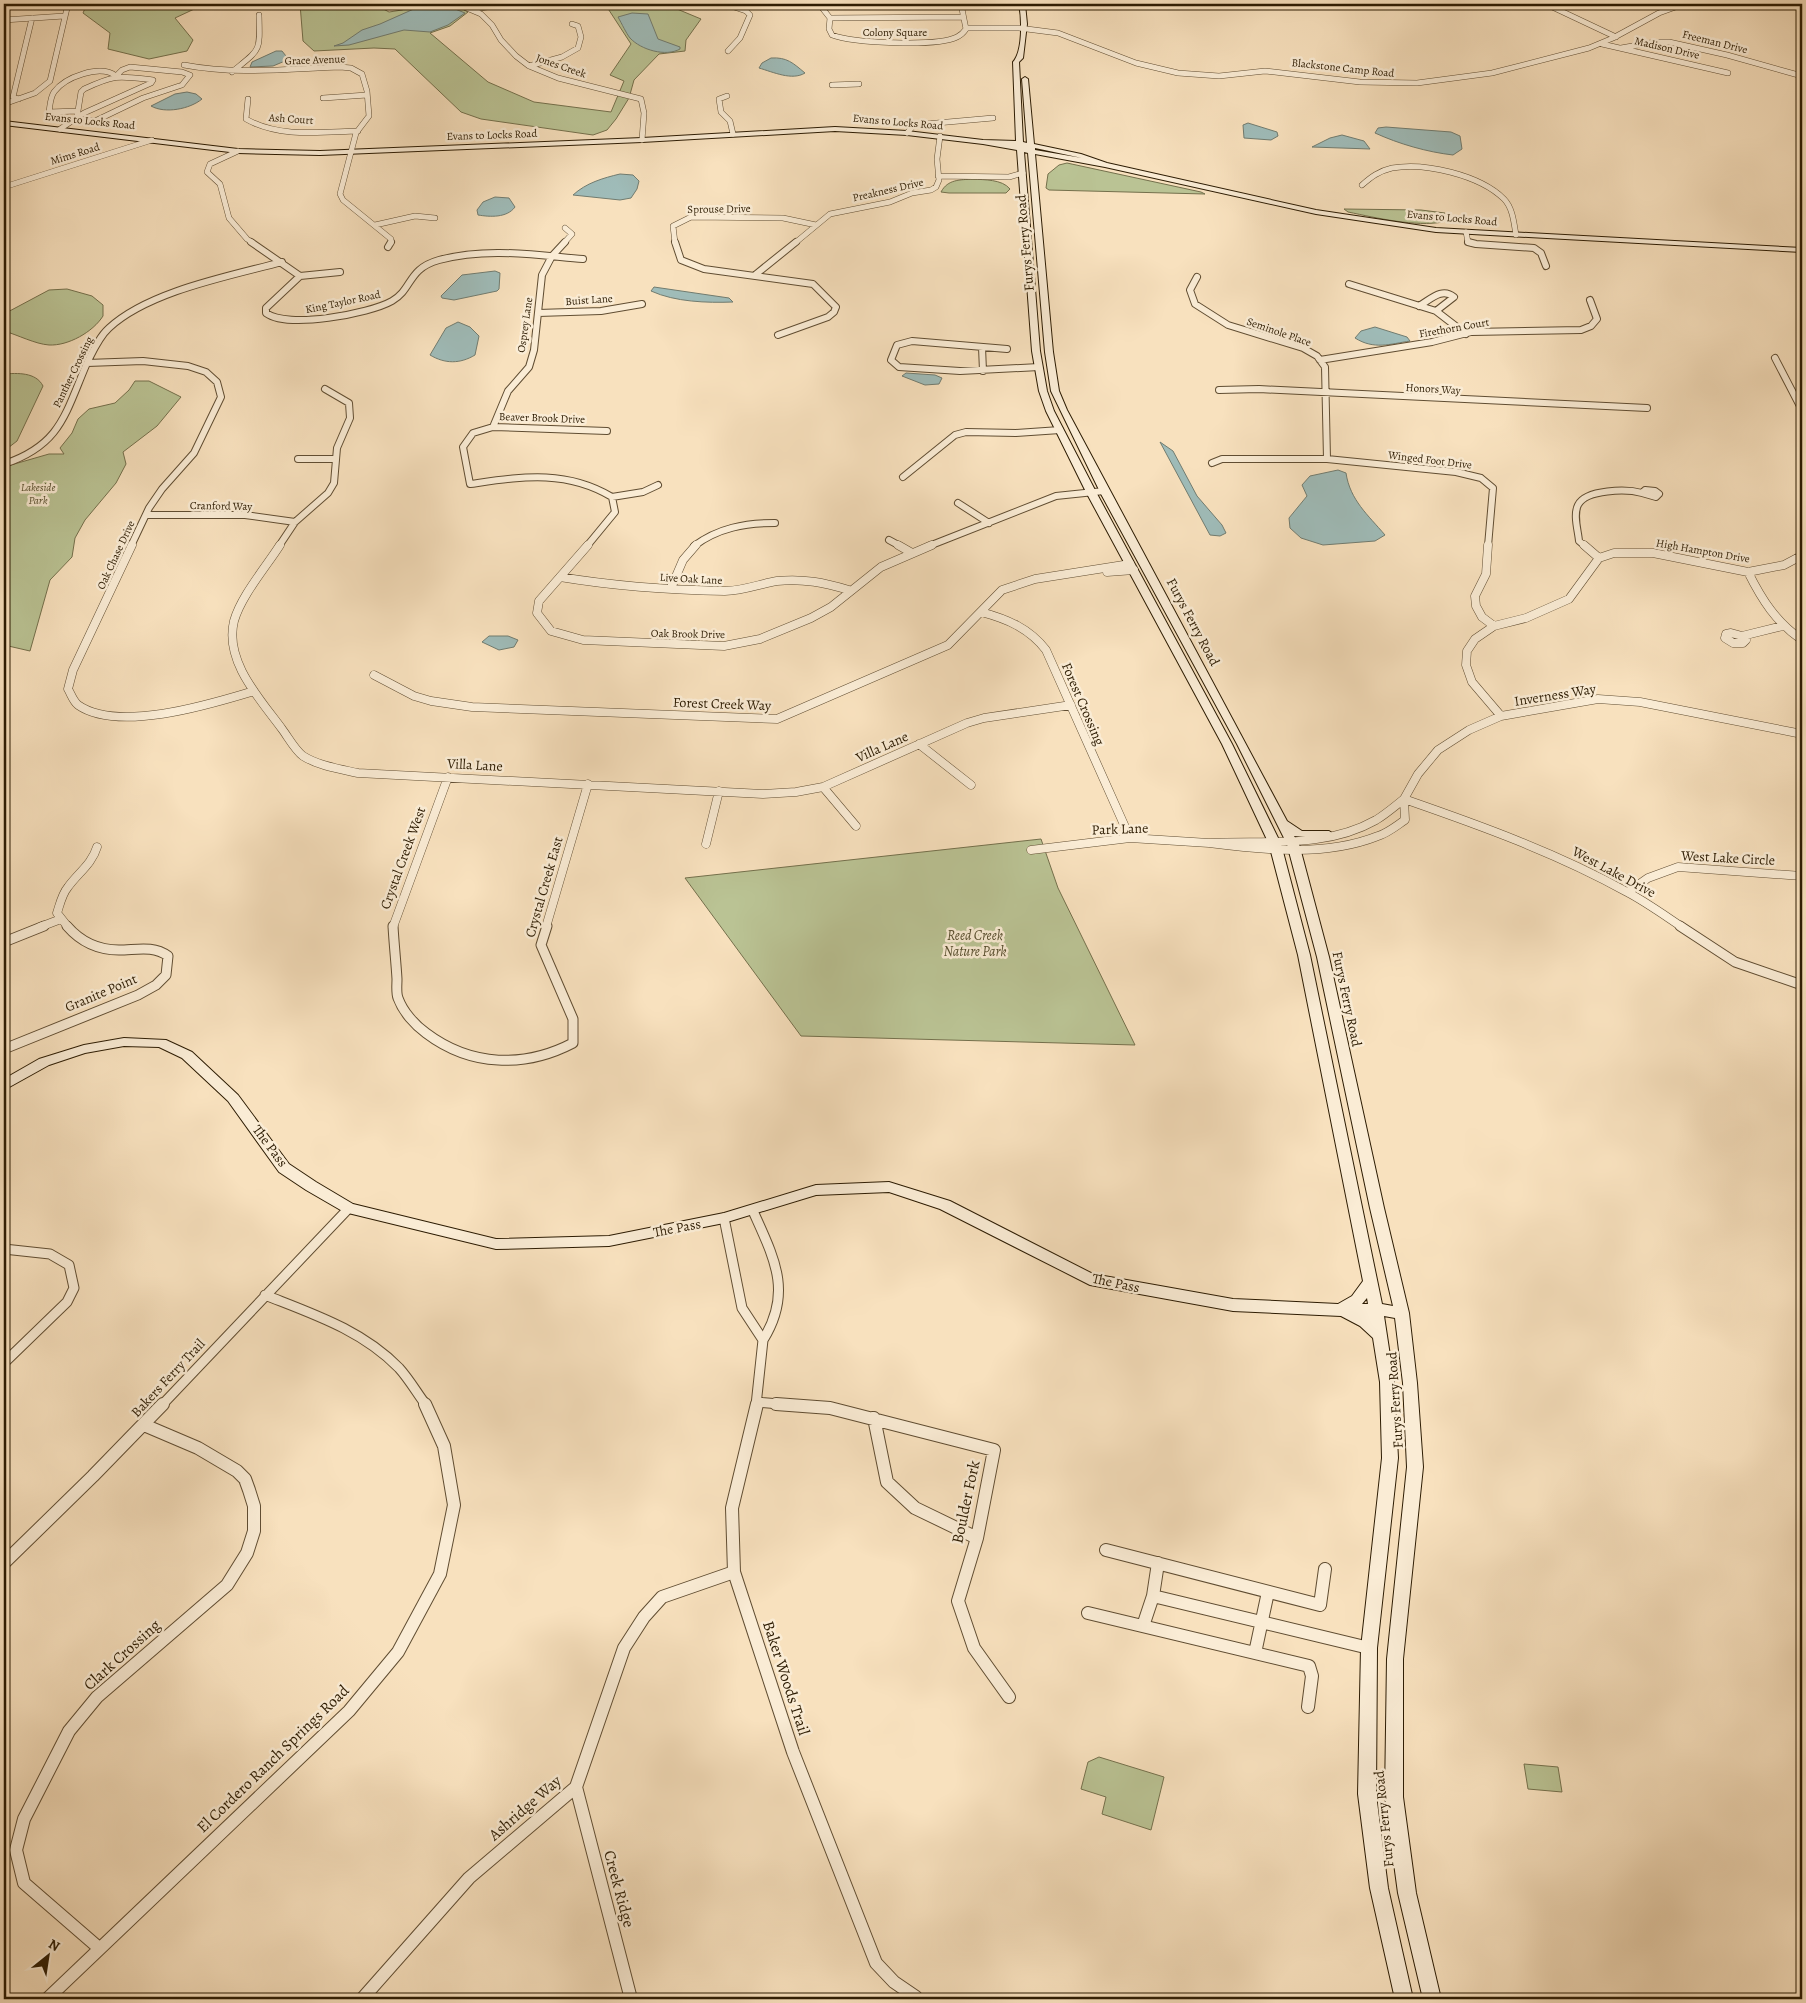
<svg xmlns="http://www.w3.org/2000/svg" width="1806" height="2003" viewBox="0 0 1806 2003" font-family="Alegreya,serif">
<rect width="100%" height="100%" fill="#f8e1be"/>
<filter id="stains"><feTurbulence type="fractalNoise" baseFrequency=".004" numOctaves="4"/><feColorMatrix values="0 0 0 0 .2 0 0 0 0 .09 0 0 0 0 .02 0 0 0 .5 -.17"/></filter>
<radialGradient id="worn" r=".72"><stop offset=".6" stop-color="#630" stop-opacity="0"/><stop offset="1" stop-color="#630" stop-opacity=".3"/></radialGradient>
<path fill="#bac394" stroke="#74704c" d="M 87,4 L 205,4 L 175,18 L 193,40 L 187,51 L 149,59 L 108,49 L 110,33 L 83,13 Z
M 300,4 L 374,4 L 389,12 L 402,10 L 418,4 L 448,4 L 457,6 L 468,12 L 450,26 L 430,33 L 488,82 L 534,102 L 611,112 L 624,81 L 610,75 L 631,44 L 605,4 L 665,4 L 701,19 L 686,40 L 685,51 L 659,54 L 634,80 L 629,98 L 616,119 L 607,130 L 593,135 L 481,119 L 461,112 L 395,49 L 374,48 L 314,51 L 303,41 Z
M 1067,163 L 1201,192 L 1205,194 L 1049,190 L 1046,188 L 1048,174 L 1059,165 Z
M 973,179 C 984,180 1002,179 1010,189 L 1006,193 L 949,193 L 941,192 C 948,179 960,180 973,179 Z
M 1344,209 L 1421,210 L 1445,213 L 1443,222 C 1415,227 1377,218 1348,212 Z
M 67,289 L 92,296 L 103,305 L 103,316 C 93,332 68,346 49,345 C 35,344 18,335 4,331 L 4,314 L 49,290 Z
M 4,374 C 17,373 36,372 43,386 L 17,441 L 4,451 Z
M 135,381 L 149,381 L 181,397 L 157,426 L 123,452 L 126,464 L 116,483 L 85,520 L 75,538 L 72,557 L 50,580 L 30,651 L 4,645 L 4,467 L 49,454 L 64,454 L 60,448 L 72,433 L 78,419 L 89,409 L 115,403 L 129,390 Z
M 1041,839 L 1058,888 L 1135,1045 L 801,1036 L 685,878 Z
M 1099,1757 L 1164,1777 L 1151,1830 L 1102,1814 L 1106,1797 L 1081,1789 L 1088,1762 Z
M 1524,1764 L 1558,1767 L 1562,1792 L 1528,1789 Z"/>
<path fill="#9fbcb9" stroke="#717c70" d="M 425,4 L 443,4 L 465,13 L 448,25 L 430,32 L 404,30 L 349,45 L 334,46 L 343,43 L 362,30 L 380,24 Z
M 632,13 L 648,14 L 658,39 L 680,47 L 680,49 C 666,57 641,50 630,38 C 626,33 622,24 618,17 Z
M 276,51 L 282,51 L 286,56 L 285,61 L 273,66 L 250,67 L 252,62 Z
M 771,58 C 787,57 793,63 805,73 C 792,81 773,72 759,68 L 762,63 Z
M 187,92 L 196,94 L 202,99 C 190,109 165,114 151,106 L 175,94 Z
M 1248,123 L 1277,132 L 1278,136 L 1271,140 L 1244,138 L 1243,125 Z
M 1386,127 L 1451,132 L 1460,136 L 1462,149 L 1453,155 C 1427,152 1399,144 1375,133 L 1378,128 Z
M 1342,135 L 1364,141 L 1370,149 L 1312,147 L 1330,138 Z
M 620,174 L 633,175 L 639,181 L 637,189 L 631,198 L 620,200 L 573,195 C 586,183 603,178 620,174 Z
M 495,197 L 509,198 L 515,207 C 507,218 490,217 478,215 L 477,210 L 483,202 Z
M 495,271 L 500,273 L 499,289 L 497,291 L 454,300 L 442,298 L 441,296 L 462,275 Z
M 654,287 L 729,298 L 733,302 C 707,303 675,302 651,291 Z
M 458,322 L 470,327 L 479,336 L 475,355 C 460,364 445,364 430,355 L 446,328 Z
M 1375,327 L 1407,337 L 1410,341 C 1390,344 1374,350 1355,338 L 1361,331 Z
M 906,373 L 935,375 L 942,378 L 939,384 L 925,385 L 902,376 Z
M 1160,442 L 1173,451 L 1197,496 L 1222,525 L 1226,533 L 1220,536 L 1210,535 Z
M 1338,470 L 1346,473 C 1350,500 1368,515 1385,535 L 1375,541 L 1323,545 L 1301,538 L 1290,528 L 1289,518 L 1307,496 L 1302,485 L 1310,476 Z
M 489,636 L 508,636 L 518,640 L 514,647 L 499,650 L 482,642 Z"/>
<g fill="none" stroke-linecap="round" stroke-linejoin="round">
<g stroke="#604d32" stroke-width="6">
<path id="street-far4" d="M 457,4 L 481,14 L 492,25 L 501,40 L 516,56 L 529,66 L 558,78 L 641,99 L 644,113 L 642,140
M 725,4 L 746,11 L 750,15 L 740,38 L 728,51
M 819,4 L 830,18 L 829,29 L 832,35 C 853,43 937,47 957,37 C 961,35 964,32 966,29 L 961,4
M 1546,4 L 1616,37
M 473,9 L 508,4
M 830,18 L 963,17
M 4,20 L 64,16
M 966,28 L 1019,28 L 1058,33 L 1136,63 L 1178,73 L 1219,76 L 1265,71 L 1360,82 L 1417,83 L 1492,73 L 1589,48 L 1613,38 L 1659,13 L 1684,4
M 1602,44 L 1728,73
M 1621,48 L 1655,42 L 1669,42 L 1727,55 L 1802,76
M 184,65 C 236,75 287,69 340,67 L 351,68 L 362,74 L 367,91 L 369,116 L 356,133 L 340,194 L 343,200 L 391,239 L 391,243
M 529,66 L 562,57 L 578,48 L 581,37 L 578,26 L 572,24
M 232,72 C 261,48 260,53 259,15
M 832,85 L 859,84
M 727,96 L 719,99 L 721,112 L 730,121 L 733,134
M 323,98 L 367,95
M 19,99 L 13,97 L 32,18
M 248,99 L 246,119 C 279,138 321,132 358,131
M 4,104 L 35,93 L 50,81 L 68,4
M 75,119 L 95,121 L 143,98 L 182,85 L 190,75 L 182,72 L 130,67 L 122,70 L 116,76 C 100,64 65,77 54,92 C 50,98 50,106 49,112 L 78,111
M 60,129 L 84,113 L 151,83 L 153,80 C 119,76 116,74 84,89 L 81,92 L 77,117
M 907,133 L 914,125 L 993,118
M 238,151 L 210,164 L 207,172 L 220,184 L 229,218 L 247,239 L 253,243
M 938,176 L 1009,177 L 1023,173
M 1362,185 C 1371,177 1379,171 1392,168 C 1424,162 1480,175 1504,199 C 1513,208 1514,224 1516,235
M 4,187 L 152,140
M 375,225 L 415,216 L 435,218
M 1466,232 L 1468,242 L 1471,243
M 564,243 L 572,234 L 565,228
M 675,243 L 673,226 L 691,217 L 783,218 L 816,225
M 795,243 L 830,214 L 890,202 L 912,193 L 931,190 L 936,187 L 939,180 L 937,159 L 940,136"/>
</g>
<g stroke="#604d32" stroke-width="8">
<path id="street-far3" d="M 251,242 L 300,276 L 266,308 L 266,313 C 287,329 369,314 392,301 C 413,289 407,269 439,260 C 486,247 535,255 583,259
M 675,242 L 681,260 L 704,269 L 813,284 L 836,307 L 834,312 L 828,317 L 778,335
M 1468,242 L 1476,244 L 1534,248 L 1541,253 L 1546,266
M 388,247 L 391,242
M 755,275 L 796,242
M 300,276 L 340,272
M 1197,277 L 1190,290 L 1195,304 L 1228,325 L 1303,348 L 1317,356 L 1325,367 L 1327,459
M 1349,284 L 1436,311 L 1466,334
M 1419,306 C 1431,299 1442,287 1454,297 L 1436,311
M 538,313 L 601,311 L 642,304
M 982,347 L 983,371
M 1007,349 L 912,341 L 897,345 L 891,360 L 899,367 L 960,371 L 1039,367
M 1775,358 L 1802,410
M 1320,360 L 1432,342 L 1471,332 L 1581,330 L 1591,326 L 1597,319 L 1590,300
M 87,363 L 143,361 L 188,366 L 206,372 L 217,382 L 221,397 L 194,453 L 162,489 L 149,508 L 131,546
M 1219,390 L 1259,389 L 1647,408
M 493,427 L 508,391 L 529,367 L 534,350 L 542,275 L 552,256 L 565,242
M 298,459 L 335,459
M 1212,463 L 1222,459 L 1327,459 L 1456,472 L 1481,478 L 1493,488 L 1488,546
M 4,464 C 61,445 65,414 87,363 C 93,351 99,337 109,328 C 149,291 230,276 282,262
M 903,477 L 955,435 L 966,432 L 1016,433 L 1060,430
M 1645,490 L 1655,491 L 1659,494 L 1656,497 L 1642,493 Z
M 612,497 L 643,492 L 658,485
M 958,503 L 989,523
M 146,515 L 245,515 L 295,522
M 889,540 L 900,546
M 279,546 L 295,522 L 328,493 L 334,483 L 337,448 L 350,418 L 349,403 L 325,389
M 587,546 L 615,512 L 612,497 C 565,469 521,477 470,484 L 463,447 L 473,433 L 493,427 L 607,431
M 694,546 C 718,528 745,523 775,523
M 929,546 L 1056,496 L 1104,491
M 1585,546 L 1579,541 C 1578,530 1573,515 1578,505 C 1586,489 1627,489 1642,493"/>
</g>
<g stroke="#604d32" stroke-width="9">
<path id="street-far2" d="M 132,545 L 73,670 L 68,689 C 71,694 73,701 78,705 C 118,733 211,704 254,691
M 280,545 C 266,567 241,596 234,621 C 224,661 260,699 282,729 C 288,737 295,750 303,756 C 319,766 340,769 358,773 L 763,794 L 796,792 L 823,787 L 967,723 L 984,718 L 1071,705
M 588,545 L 539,601 L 537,613 L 551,631 L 583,640 L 724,646 L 760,639 L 811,618 L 831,607 L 881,567 L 932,545
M 898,545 L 912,553
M 1488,545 L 1486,574 L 1475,596 L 1476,606 L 1482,617 L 1494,626
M 1584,545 L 1599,558
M 1107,572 L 1134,570
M 1748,572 C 1762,600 1776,622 1802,640
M 560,577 C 614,586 670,590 725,591 C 742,591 760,584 777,581 C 803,578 825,583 849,590
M 671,588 L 683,560 L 696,545
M 981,612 C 1007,619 1029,628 1046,650 L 1130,838
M 1731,633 L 1742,636 L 1746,640 L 1743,643 L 1733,643 L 1725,638 L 1726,634 Z
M 1742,636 L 1783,626
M 374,675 L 414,696 L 431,701 L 472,707 L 777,719 L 948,645 L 1002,590 L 1035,579 L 1130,564
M 1501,716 L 1472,682 L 1466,665 L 1467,651 L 1475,639 L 1494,626 L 1526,618 L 1569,599 L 1599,558 L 1614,553 L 1653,553 L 1748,572 L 1784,565 L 1799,557 L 1802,551
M 919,744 L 971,785
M 823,787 L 856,826
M 1404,799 L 1405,820 C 1396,826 1388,833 1378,836 C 1325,857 1265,850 1209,843 C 1265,840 1325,849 1376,820 C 1386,814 1395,806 1404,799 Z
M 706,844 L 719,791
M 1031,850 L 1130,838 L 1209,843
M 1628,892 L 1648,878 L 1678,867 L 1802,876
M 40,927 L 61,919
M 68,927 L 57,913 C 60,904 62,894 68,887 C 78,873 92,864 97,847
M 393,927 L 448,777
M 546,927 L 588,784
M 1682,927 C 1664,915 1646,902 1627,892 C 1557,853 1479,825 1404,799 L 1418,774 L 1438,750 L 1469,730 L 1501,716 L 1598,699 L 1640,702 L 1802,734"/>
</g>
<g stroke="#604d32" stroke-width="11">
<path id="street-far1" d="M 393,926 C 394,944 396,962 397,979 C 397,985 396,993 398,998 C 403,1012 415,1025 426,1033 C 471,1067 525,1068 573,1043 L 573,1019 L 541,945 L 547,926
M 1680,926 L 1735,962 L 1802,985
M 4,942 L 44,926
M 4,1049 L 138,995 L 156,985 L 166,975 L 168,956 C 153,945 136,950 119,950 C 98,950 80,941 67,926
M 753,1211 C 774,1258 793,1292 763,1340
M 724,1218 L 742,1308 L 763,1340 L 756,1405
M 4,1249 L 50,1254 L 69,1265 L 74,1288 L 67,1302 L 4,1363
M 265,1295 C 313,1314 362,1330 399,1368 C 409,1379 417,1393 426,1405
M 757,1402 L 791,1405
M 162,1405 L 349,1208"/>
</g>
<g stroke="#604d32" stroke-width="14">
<path id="street" d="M 757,1404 L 732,1508 L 734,1572 L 793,1752 L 876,1963 L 894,1982 L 916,1997
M 776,1404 L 830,1408 L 994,1450 L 977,1538 L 958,1601 L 974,1648 L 1009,1697
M 874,1418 L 887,1482 L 915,1508 L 977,1538
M 1106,1550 L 1320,1605 L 1325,1569
M 4,1563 L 93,1476 L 163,1404
M 1153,1596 L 1369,1648
M 1088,1613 L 1309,1666 L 1312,1676 L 1308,1707
M 1143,1626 L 1153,1596 L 1158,1563
M 1255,1653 L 1268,1592
M 576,1787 L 631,1999
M 99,1948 L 24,1883 L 16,1850 L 24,1819 L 69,1731 L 97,1697 L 227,1585 L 247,1553 L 254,1531 L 254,1506 L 249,1490 L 245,1479 L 237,1471 L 198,1448 L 144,1425
M 47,1999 L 349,1711 L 398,1652 L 440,1574 L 454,1505 L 444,1446 L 425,1404
M 362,1999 L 469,1878 L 576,1787 L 624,1648 L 644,1617 L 662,1597 L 734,1572"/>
</g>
<g stroke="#2d1c03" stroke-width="2">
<path id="secondary" d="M 1019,4 L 1025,4 L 1027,24 L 1023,58 L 1019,62 L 1023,142 L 1027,143 L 1022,79 L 1025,77 L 1028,79 L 1034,144 L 1081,154 L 1107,163 L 1316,210 L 1436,228 L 1802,248 L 1802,252 L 1436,232 L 1316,214 L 1105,167 L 1035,154 L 1053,352 L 1059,391 L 1067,410 L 1287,821 L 1302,831 L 1329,831 L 1335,835 L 1329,839 L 1294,836 L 1299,844 L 1329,957 L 1384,1208 L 1409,1313 L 1417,1383 L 1423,1467 L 1403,1659 L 1403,1797 L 1416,1893 L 1441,1999 L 1423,1999 L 1398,1893 L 1385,1797 L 1387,1659 L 1407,1467 L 1403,1383 L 1395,1318 L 1384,1316 L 1394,1382 L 1398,1458 L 1377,1648 L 1376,1794 L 1388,1888 L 1413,1999 L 1395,1999 L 1370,1888 L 1358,1794 L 1361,1648 L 1382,1458 L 1380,1382 L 1373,1338 L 1360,1326 L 1341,1316 L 1233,1311 L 1090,1285 L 940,1209 L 889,1192 L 816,1195 L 724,1223 L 609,1246 L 496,1249 L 344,1212 L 306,1190 L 279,1172 L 228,1101 L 182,1058 L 159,1047 L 124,1046 L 85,1053 L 49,1065 L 4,1090 L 4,1079 L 39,1059 L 84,1045 L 124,1038 L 166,1040 L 192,1052 L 238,1095 L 289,1164 L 316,1182 L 353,1204 L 496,1239 L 609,1236 L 724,1213 L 816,1185 L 889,1182 L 950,1201 L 1093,1274 L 1233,1299 L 1338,1304 L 1352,1296 L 1363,1281 L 1298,955 L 1269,844 L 1222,744 L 1086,492 L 1046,411 L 1039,391 L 1032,351 L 1017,150 L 983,144 L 907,135 L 835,131 L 642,142 L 320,155 L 238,153 L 4,125 L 4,121 L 238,149 L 320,151 L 642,138 L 835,127 L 907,131 L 983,140 L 1016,141 L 1013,62 C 1023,51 1022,19 1019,4 ZM 1035,148 L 1082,158 L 1035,150 ZM 1024,152 L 1028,153 L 1045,352 L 1051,391 L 1101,494 L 1237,744 L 1287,844 L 1317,957 L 1370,1208 L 1393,1306 L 1382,1304 L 1310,955 L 1281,844 L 1232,744 L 1096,492 L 1054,411 L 1047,391 L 1040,351 ZM 1367,1298 L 1368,1304 L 1362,1304 Z"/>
</g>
<use href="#street-far4" stroke="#faecd5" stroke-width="5"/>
<use href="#street-far3" stroke="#faecd5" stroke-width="6"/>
<use href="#street-far2" stroke="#faecd5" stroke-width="8"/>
<use href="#street-far1" stroke="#faecd5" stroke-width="9"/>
<use href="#street" stroke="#faecd5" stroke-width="12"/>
<use href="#secondary" fill="#faecd5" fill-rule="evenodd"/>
</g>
<g text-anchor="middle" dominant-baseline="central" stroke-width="5" stroke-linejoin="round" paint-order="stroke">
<g font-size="11" fill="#2d1c03" stroke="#faecd5">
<text x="895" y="32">Colony Square</text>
<text transform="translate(1715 42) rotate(14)">Freeman Drive</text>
<text transform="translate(1667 48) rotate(13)">Madison Drive</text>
<text transform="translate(315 60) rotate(-2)">Grace Avenue</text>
<text transform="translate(561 66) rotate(19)">Jones Creek</text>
<text transform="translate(1343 68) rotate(6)">Blackstone Camp Road</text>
<text transform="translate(291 119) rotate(4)">Ash Court</text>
<text transform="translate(90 121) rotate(6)">Evans to Locks Road</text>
<text transform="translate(898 122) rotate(5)">Evans to Locks Road</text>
<text transform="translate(492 135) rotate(-2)">Evans to Locks Road</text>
<text transform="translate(75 154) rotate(-17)">Mims Road</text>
<text transform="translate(888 190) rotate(-13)">Preakness Drive</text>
<text transform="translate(719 209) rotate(-1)">Sprouse Drive</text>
<text transform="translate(1452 218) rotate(5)">Evans to Locks Road</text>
<text transform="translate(589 300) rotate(-4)">Buist Lane</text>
<text transform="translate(343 302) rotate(-12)">King Taylor Road</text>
<text transform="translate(525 325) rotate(-82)">Osprey Lane</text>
<text transform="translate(1454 328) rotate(-10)">Firethorn Court</text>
<text transform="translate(1279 332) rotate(19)">Seminole Place</text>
<text transform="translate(73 372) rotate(-64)">Panther Crossing</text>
<text transform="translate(1433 389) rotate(3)">Honors Way</text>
<text transform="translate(542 418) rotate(2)">Beaver Brook Drive</text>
<text transform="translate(1430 460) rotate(7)">Winged Foot Drive</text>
<text transform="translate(221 506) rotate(1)">Cranford Way</text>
<text transform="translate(1703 551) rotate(10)">High Hampton Drive</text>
<text transform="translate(116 555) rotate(-65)">Oak Chase Drive</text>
<text transform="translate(691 579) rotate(3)">Live Oak Lane</text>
<text transform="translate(688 634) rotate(1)">Oak Brook Drive</text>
</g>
<g font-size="11" font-style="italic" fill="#574e2e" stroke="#faecd5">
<text x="38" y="487">Lakeside<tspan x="38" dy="13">Park</tspan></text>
</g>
<g font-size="14" fill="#2d1c03" stroke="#faecd5">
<text transform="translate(1025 243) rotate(-95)">Furys Ferry Road</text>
<text transform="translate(1193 622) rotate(62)">Furys Ferry Road</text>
<text transform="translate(1555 695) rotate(-9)">Inverness Way</text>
<text transform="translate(722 704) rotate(2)">Forest Creek Way</text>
<text transform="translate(1083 704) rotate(67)">Forest Crossing</text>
<text transform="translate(882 747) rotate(-24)">Villa Lane</text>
<text transform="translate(475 765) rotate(3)">Villa Lane</text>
<text transform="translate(1120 829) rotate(-2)">Park Lane</text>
<text transform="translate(403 858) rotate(-70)">Crystal Creek West</text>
<text transform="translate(1728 858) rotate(3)">West Lake Circle</text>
<text transform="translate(1614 872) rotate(28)">West Lake Drive</text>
<text transform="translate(544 887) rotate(-74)">Crystal Creek East</text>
<text transform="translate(101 993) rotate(-23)">Granite Point</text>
<text transform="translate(1347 999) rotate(78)">Furys Ferry Road</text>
<text transform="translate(270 1146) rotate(53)">The Pass</text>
<text transform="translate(677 1228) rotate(-11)">The Pass</text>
<text transform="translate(1116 1283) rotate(12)">The Pass</text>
<text transform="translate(168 1378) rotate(-47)">Bakers Ferry Trail</text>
<text transform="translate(1395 1400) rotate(-94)">Furys Ferry Road</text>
<text transform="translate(1384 1819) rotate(-96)">Furys Ferry Road</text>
</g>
<g font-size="14" font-style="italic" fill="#574e2e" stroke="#faecd5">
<text x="975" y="935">Reed Creek<tspan x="975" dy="16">Nature Park</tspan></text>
</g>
<g font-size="16" fill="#2d1c03" stroke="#faecd5">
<text transform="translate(966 1502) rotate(-78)">Boulder Fork</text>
<text transform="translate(122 1655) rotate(-42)">Clark Crossing</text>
<text transform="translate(786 1678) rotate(72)">Baker Woods Trail</text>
<text transform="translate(273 1759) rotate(-44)">El Cordero Ranch Springs Road</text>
<text transform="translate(525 1808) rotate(-41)">Ashridge Way</text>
<text transform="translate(619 1889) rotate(75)">Creek Ridge</text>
</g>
</g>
<rect width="1806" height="2003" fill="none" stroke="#f8e1be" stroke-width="20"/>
<rect x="5" y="5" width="1796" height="1993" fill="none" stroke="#2d1c03" stroke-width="2.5"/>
<rect x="10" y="10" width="1786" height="1983" fill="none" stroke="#2d1c03"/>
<g transform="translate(48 1956) rotate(30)" stroke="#faecd5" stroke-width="4" paint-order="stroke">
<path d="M0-4L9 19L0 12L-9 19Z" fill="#2d1c03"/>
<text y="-8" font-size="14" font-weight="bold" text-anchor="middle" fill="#2d1c03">N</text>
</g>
<rect width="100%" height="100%" filter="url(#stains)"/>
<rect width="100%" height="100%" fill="url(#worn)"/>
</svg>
